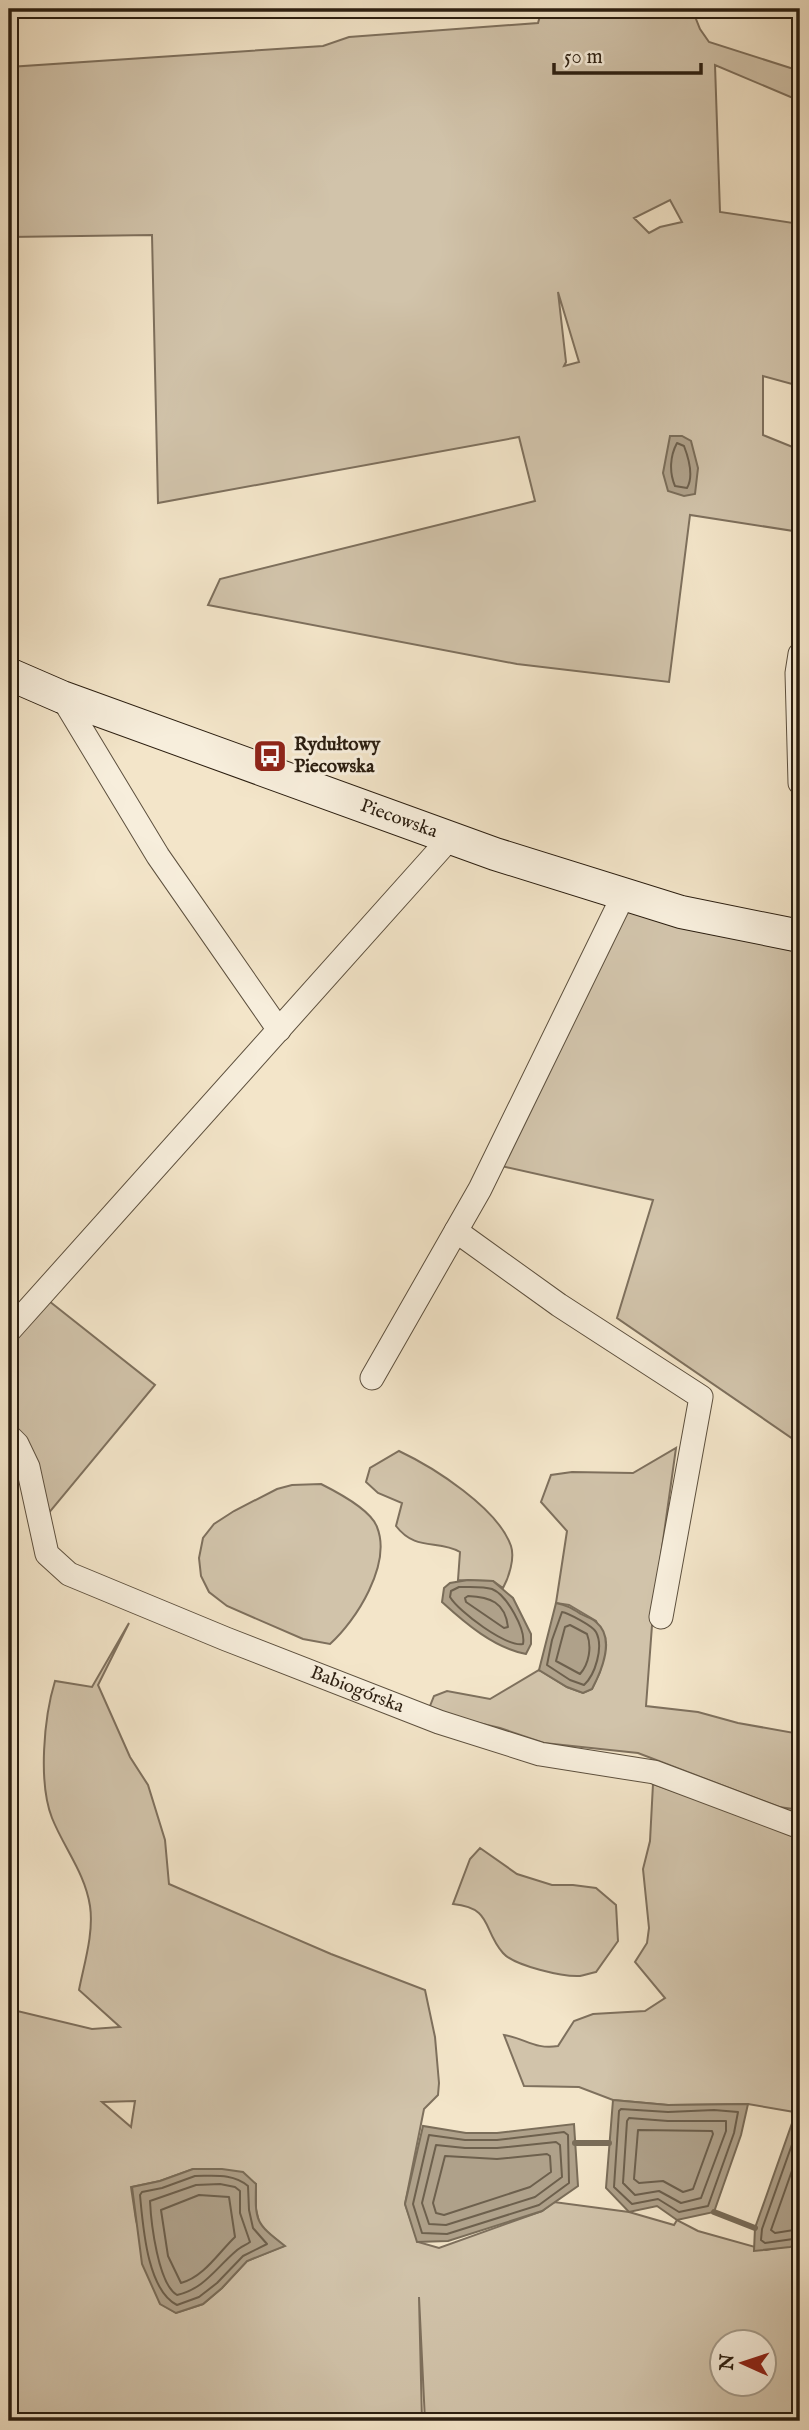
<svg xmlns="http://www.w3.org/2000/svg" width="809" height="2430" viewBox="0 0 809 2430" font-family="'IM FELL English',serif">
<rect width="100%" height="100%" fill="#f3e5c9"/>
<filter id="stains"><feTurbulence type="fractalNoise" baseFrequency=".00286" numOctaves="4"/><feColorMatrix values="0 0 0 0 .2 0 0 0 0 .09 0 0 0 0 .02 0 0 0 .5 -.17"/></filter>
<radialGradient id="worn" r=".72"><stop offset=".6" stop-color="#630" stop-opacity="0"/><stop offset="1" stop-color="#630" stop-opacity=".3"/></radialGradient>
<path fill="#d1c3aa" stroke="#7e705d" stroke-width="2" fill-rule="evenodd" d="M 542,9 L 589,9 L 595,14 L 607,9 L 692,9 L 700,29 L 709,42 L 800,71 L 800,101 L 715,65 L 720,212 L 800,224 L 800,383 L 792,384 L 763,376 L 763,435 L 800,450 L 800,532 L 690,515 L 669,682 L 517,664 L 208,605 L 220,579 L 535,501 L 519,437 L 158,503 L 152,235 L 9,237 L 9,67 L 323,46 L 349,37 L 538,23 ZM 670,200 L 682,222 L 660,227 L 649,233 L 634,218 ZM 558,292 L 579,362 L 564,366 L 566,362 Z
M 624,894 L 800,921 L 800,1441 L 793,1439 L 617,1318 L 653,1200 L 497,1165 Z
M 49,1301 L 155,1385 L 48,1514 L 29,1444 L 9,1422 L 9,1345 Z
M 676,1448 L 653,1612 L 646,1706 L 698,1712 L 738,1723 L 800,1734 L 800,1810 L 779,1807 L 638,1753 L 544,1743 L 500,1728 L 428,1711 L 434,1696 L 447,1691 L 490,1699 L 539,1670 L 567,1687 L 583,1693 L 592,1689 L 600,1672 L 606,1643 L 596,1621 L 569,1605 L 556,1603 L 567,1531 L 541,1502 L 551,1475 L 572,1472 L 633,1473 Z
M 399,1451 C 433,1467 498,1508 511,1546 C 515,1558 509,1577 503,1588 L 493,1581 L 458,1580 L 460,1552 C 438,1539 416,1552 396,1526 L 402,1503 L 378,1493 L 366,1482 L 370,1468 Z
M 321,1484 C 337,1492 371,1510 377,1527 C 392,1564 356,1621 330,1644 L 303,1639 L 227,1606 L 209,1592 L 201,1576 L 199,1558 L 203,1538 L 214,1524 L 234,1511 L 277,1489 L 292,1485 Z
M 129,1623 L 98,1685 L 130,1757 L 148,1785 L 165,1840 L 169,1884 L 331,1954 L 425,1990 L 435,2037 L 439,2083 L 438,2095 L 424,2109 L 405,2204 L 418,2242 L 439,2248 L 542,2211 L 554,2202 L 629,2212 L 674,2225 L 677,2220 L 698,2231 L 766,2250 L 800,2244 L 800,2421 L 425,2421 L 419,2297 L 422,2421 L 9,2421 L 9,2153 L 12,2152 L 9,2151 L 9,2009 L 92,2029 L 120,2027 L 79,1990 C 84,1964 94,1933 90,1906 C 85,1873 64,1848 52,1818 C 38,1782 44,1717 55,1681 L 92,1687 ZM 135,2101 L 131,2127 L 102,2102 L 103,2102 ZM 193,2169 L 256,2184 L 256,2209 L 260,2226 L 284,2246 L 247,2261 L 222,2288 L 203,2304 L 176,2313 L 160,2303 L 136,2220 L 131,2187 L 160,2181 ZM 722,2342 L 764,2342 L 764,2384 L 722,2384 Z
M 653,1784 L 800,1835 L 800,2113 L 748,2104 L 668,2105 L 613,2100 L 579,2087 L 524,2086 L 504,2035 C 525,2038 535,2050 558,2046 L 574,2021 L 593,2014 L 645,2011 L 665,1998 L 635,1962 L 647,1943 L 649,1928 L 643,1869 L 650,1841 Z
M 480,1848 L 517,1874 L 552,1885 L 573,1885 L 596,1888 L 616,1905 L 618,1941 L 596,1972 C 591,1973 585,1975 580,1976 C 564,1977 514,1966 503,1953 C 482,1929 493,1908 453,1904 L 470,1859 Z"/>
<path fill="#afa18a" stroke="#7a6d59" stroke-width="2" d="M 670,436 L 682,436 L 691,441 L 698,468 L 695,494 L 684,496 L 668,491 L 663,473 Z
M 468,1580 L 493,1581 L 513,1598 L 531,1634 L 531,1644 L 526,1654 C 494,1648 465,1623 442,1602 L 444,1588 L 450,1583 Z
M 556,1603 C 567,1605 573,1609 581,1614 C 586,1617 592,1618 596,1622 C 616,1638 601,1672 592,1689 L 583,1693 L 567,1687 L 539,1670 Z
M 613,2100 L 668,2105 L 748,2104 L 741,2135 L 714,2212 L 677,2220 L 657,2206 L 629,2212 L 606,2188 Z
M 796,2112 L 800,2113 L 800,2244 L 790,2247 L 754,2251 L 755,2228 Z
M 574,2124 L 578,2186 L 542,2211 L 448,2241 L 417,2242 L 405,2204 L 423,2126 L 466,2133 L 497,2133 Z
M 193,2169 L 222,2169 L 243,2172 L 256,2184 C 255,2221 255,2223 285,2246 L 247,2261 L 222,2288 L 203,2304 L 176,2313 L 160,2304 L 142,2264 L 132,2187 L 160,2181 Z"/>
<g fill="none" stroke-linecap="round" stroke-linejoin="round">
<path stroke="#6d604d" stroke-width="2" d="M 677,443 L 684,446 C 689,459 694,476 687,488 L 675,486 C 669,472 670,456 677,443 Z
M 459,1587 C 469,1587 483,1586 492,1589 C 507,1595 526,1630 523,1644 C 506,1647 459,1612 450,1597 L 451,1591 Z
M 468,1596 C 490,1597 505,1602 508,1627 L 504,1628 L 466,1602 L 465,1598 Z
M 562,1612 C 568,1613 593,1626 596,1632 C 604,1647 595,1675 584,1685 L 570,1680 L 547,1665 L 552,1640 Z
M 570,1625 L 587,1634 C 592,1647 589,1664 580,1674 L 556,1661 L 565,1627 Z
M 621,2109 L 668,2112 L 714,2110 L 738,2112 L 734,2133 L 708,2206 L 679,2212 L 658,2199 L 632,2204 L 614,2187 L 619,2111 Z
M 629,2118 L 668,2121 L 726,2121 L 726,2131 L 701,2198 L 681,2203 L 659,2191 L 635,2195 L 623,2183 L 627,2121 Z
M 800,2122 L 762,2229 L 761,2240 L 765,2243 L 800,2238
M 638,2130 L 712,2131 L 713,2134 L 693,2189 L 683,2192 L 663,2181 L 639,2183 L 634,2179 Z
M 564,2132 L 568,2135 L 569,2183 L 539,2205 L 447,2234 L 422,2233 L 413,2204 L 429,2135 L 465,2140 L 497,2140 Z
M 556,2142 L 560,2145 L 562,2177 L 535,2197 L 446,2225 L 429,2224 L 422,2203 L 436,2145 L 465,2148 L 497,2148 Z
M 800,2148 L 771,2230 L 775,2233 L 800,2229
M 547,2154 L 550,2156 L 551,2172 L 530,2187 L 444,2215 L 436,2213 L 433,2203 L 445,2156 L 497,2159 Z
M 195,2176 C 214,2176 233,2173 248,2186 L 249,2210 L 253,2228 L 267,2244 L 243,2256 L 217,2283 L 199,2297 L 177,2305 C 147,2290 143,2226 140,2195 L 142,2192 L 162,2188 Z
M 220,2184 L 235,2187 L 240,2191 L 240,2213 L 250,2242 C 246,2245 240,2247 236,2251 C 216,2268 204,2289 177,2295 C 158,2284 151,2222 150,2201 L 196,2185 Z
M 199,2195 L 229,2197 L 235,2237 C 219,2252 204,2277 181,2283 L 168,2256 L 161,2210 Z"/>
<path stroke="#7a6d59" stroke-width="6" d="M 575,2143 L 609,2143
M 714,2212 L 755,2228"/>
<g stroke="#5d503e" stroke-width="25">
<g id="street">
<path d="M 800,654 L 797,673 L 800,783"/>
<path d="M 62,697 L 158,856 L 279,1030"/>
<path d="M 456,1231 L 559,1305 L 701,1397 L 661,1617"/>
<path d="M 9,1331 L 451,837"/>
<path d="M 372,1378 L 480,1189 L 624,894"/>
<path id="s1" d="M 9,1436 L 17,1444 L 28,1467 L 47,1554 L 69,1574 L 226,1639 L 439,1722 L 540,1754 L 654,1772 L 800,1827"/>
</g>
</g>
<g stroke="#2b1e10" stroke-width="34">
<g id="secondary">
<path id="s2" d="M 9,674 L 62,697 L 495,854 L 681,912 L 800,936"/>
</g>
</g>
<use href="#street" stroke="#f7eedc" stroke-width="23"/>
<use href="#secondary" stroke="#f7eedc" stroke-width="32"/>
</g>
<defs>
<g id="bus-square" transform="scale(1.75)"><rect x="-9" y="-9" width="18" height="18" rx="4" fill="#8f2418" stroke="#f7eedc"/><path d="M-5-6H5V4H4V6H2V4H-2V6H-4V4H-5ZM-3.5-4V0h7V-4ZM-3.5 1.2v1.5H-2V1.2ZM2 1.2v1.5H3.5V1.2Z" fill="#fff"/></g>
</defs>
<g fill-rule="evenodd">
<use href="#bus-square" x="270" y="756"/>
</g>
<g text-anchor="middle" dominant-baseline="central" stroke-width="6" stroke-linejoin="round" paint-order="stroke">
<g font-size="19" font-weight="bold" fill="#2b1e10" stroke="#f7eedc" text-anchor="start">
<text x="294" y="745">Rydułtowy<tspan x="294" dy="22">Piecowska</tspan></text>
</g>
<g font-size="19" fill="#2b1e10" stroke="#f7eedc">
<text stroke="none"><textPath href="#s2" startOffset="416">Piecowska</textPath></text>
<text stroke="none"><textPath href="#s1" startOffset="466">Babiogórska</textPath></text>
</g>
</g>
<rect width="809" height="2430" fill="none" stroke="#f3e5c9" stroke-width="35"/>
<rect x="10" y="10" width="788" height="2409" fill="none" stroke="#2b1e10" stroke-width="3.5"/>
<rect x="18" y="18" width="774" height="2395" fill="none" stroke="#2b1e10" stroke-width="2"/>
<g transform="translate(743 2363) rotate(273)"><circle r="33" fill="#f7eedc" stroke="#a59b8a" stroke-width="2"/>
<path d="M0-5L12 26L0 18L-12 26Z" fill="#8f2418"/>
<text y="-10" font-size="19" font-weight="bold" text-anchor="middle" fill="#2b1e10">N</text>
</g>
<path d="M554 63v10h147v-10" fill="none" stroke="#2b1e10" stroke-width="3.5"/>
<text x="564" y="63" font-size="21" fill="#2b1e10" stroke="#f7eedc" stroke-width="5" paint-order="stroke">50 m</text>
<rect width="100%" height="100%" filter="url(#stains)"/>
<rect width="100%" height="100%" fill="url(#worn)"/>
</svg>
